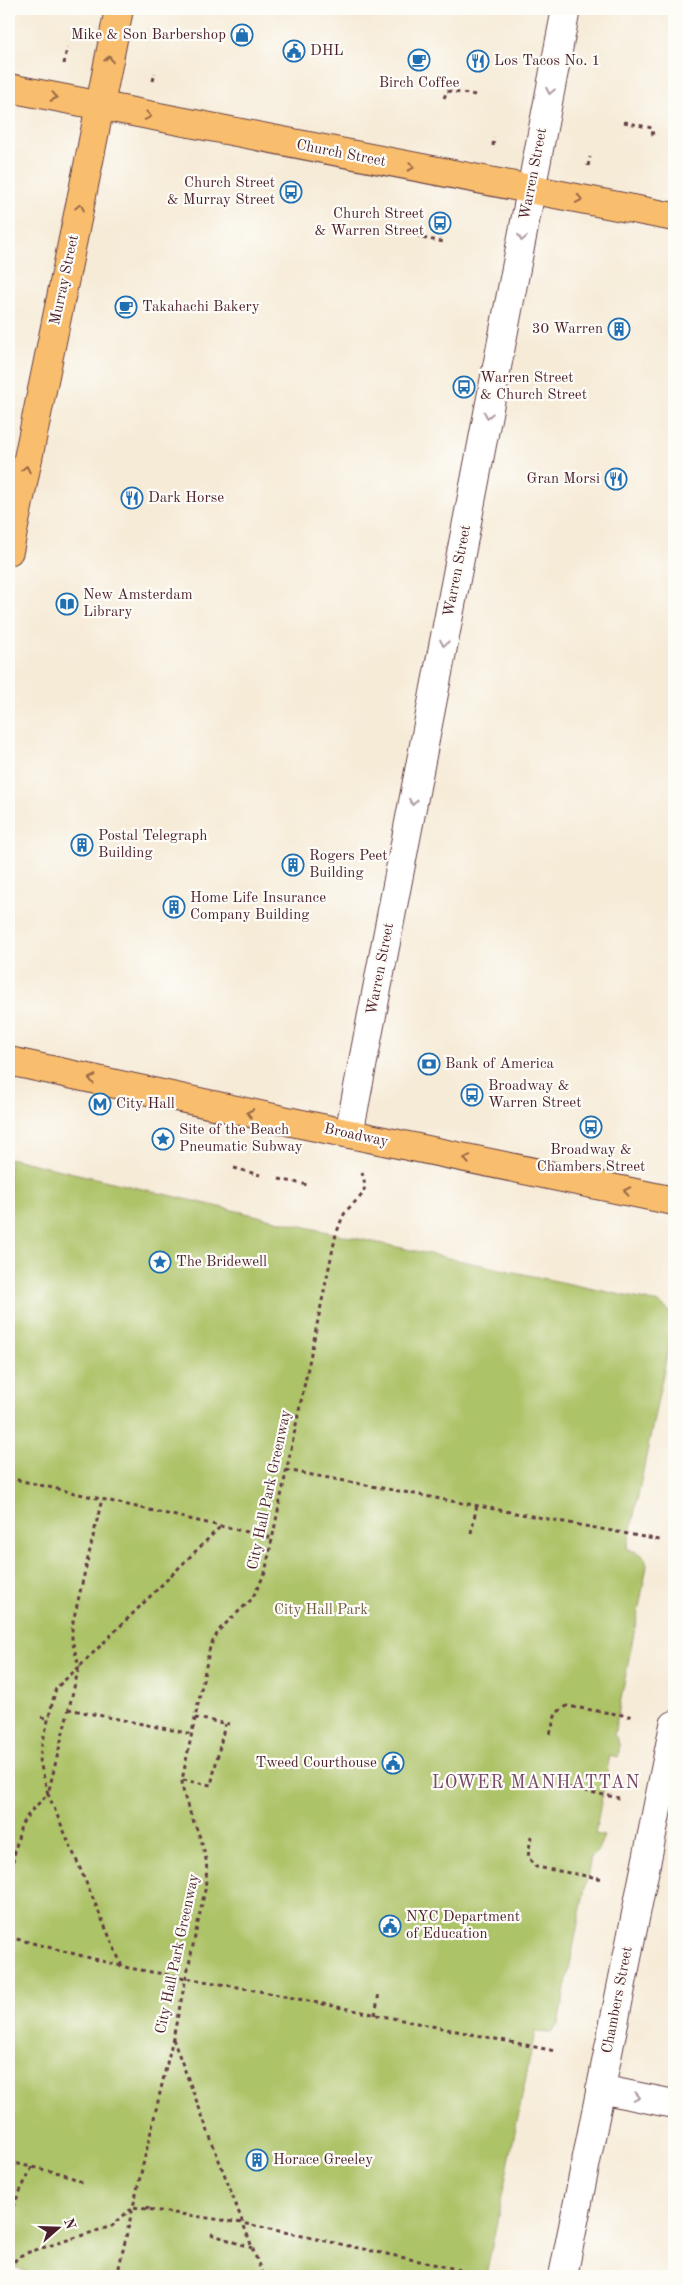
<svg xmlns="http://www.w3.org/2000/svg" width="683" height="2285" viewBox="0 0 683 2285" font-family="'Old Standard TT',serif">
<rect width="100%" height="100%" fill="#fdfcf7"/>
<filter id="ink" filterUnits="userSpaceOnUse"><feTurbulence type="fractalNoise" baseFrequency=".02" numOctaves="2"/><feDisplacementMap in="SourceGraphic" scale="10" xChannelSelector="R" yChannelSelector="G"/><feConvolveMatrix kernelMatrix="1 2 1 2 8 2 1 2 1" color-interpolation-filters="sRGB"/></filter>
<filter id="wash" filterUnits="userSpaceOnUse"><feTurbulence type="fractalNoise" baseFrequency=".0096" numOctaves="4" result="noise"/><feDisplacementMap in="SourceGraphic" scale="20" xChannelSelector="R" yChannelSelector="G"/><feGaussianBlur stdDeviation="1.12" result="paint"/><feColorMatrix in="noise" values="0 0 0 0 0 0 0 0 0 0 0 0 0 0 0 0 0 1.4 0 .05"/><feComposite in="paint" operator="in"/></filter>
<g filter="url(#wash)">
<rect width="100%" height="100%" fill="#f6ebd7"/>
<path fill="#adc367" stroke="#7c7149" d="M 9,1158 L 336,1234 L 659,1303 L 669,1311 L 673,1326 L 627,1549 C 637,1552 647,1554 647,1566 L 614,1735 C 620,1741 620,1748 618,1757 L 610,1755 L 595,1834 L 604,1836 L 597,1852 L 591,1857 L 558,2025 L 551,2033 L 535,2032 L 486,2276 L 35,2276 L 9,2264 Z"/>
</g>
<g filter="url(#ink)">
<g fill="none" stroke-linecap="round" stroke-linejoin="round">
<g stroke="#643e45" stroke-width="30">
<path id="minor" d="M 349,1134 L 566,9
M 600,2089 L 674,2104
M 563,2276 L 674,1725"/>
</g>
<g stroke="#643e45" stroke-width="30">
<path id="major" d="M 9,88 L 674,217
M 9,551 L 88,166 L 119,9
M 9,1061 L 292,1122 L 674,1201"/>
</g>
<path stroke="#643e45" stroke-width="3" stroke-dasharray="4 4" stroke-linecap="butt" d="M 39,9 L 45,10
M 11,13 L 12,9
M 64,64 L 67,48
M 153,81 L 155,73
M 444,98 L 447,91 L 476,95
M 624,122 L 652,128 L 653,137
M 493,146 L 494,138
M 588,166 L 590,157
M 414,228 L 414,234 L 422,238 L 444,242
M 234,1168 L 260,1175
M 279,1179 L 308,1185
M 286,1470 L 660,1540
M 9,1478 L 273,1538
M 471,1533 L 477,1505
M 68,1709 L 192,1734
M 41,1717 L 49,1719
M 195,1718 L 229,1724
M 550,1734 L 556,1713 L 567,1706 L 635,1717
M 183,1780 L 211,1785 L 225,1724
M 561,1786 L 619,1798
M 531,1836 L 528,1857 L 536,1867 L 604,1879
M 9,1878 L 21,1825 L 31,1811 L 48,1794 L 40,1762 L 41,1749 L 56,1688 L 79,1667 L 72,1640 L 72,1626 L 102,1499
M 9,1937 L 129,1968 L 249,1989 L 555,2051
M 122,1966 L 48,1794 L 79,1667 L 220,1527
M 375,2015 L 379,1993
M 173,2039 L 263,2276
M 9,2162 L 64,2174 L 82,2182
M 147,2210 L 150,2203
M 9,2214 L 32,2167
M 211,2234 L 252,2248
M 9,2268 L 18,2257 L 26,2253 L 112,2226 L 133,2207 L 173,2038 L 205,1890 C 206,1878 208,1866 205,1855 C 200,1829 183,1806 182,1780 L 210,1647 L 219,1630 L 252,1599 L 265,1573 L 336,1234 C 340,1225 342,1215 348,1209 C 361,1195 369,1194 362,1173
M 117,2276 L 133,2207 L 242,2223 L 489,2276"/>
<use href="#minor" stroke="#fff" stroke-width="28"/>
<use href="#major" stroke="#f9be6d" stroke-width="28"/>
</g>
<defs><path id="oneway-chevron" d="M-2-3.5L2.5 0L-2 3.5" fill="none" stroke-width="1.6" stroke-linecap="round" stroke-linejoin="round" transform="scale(1.25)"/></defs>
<g stroke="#996749">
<use href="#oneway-chevron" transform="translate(109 59) rotate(-79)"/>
<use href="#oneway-chevron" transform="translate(54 97) rotate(12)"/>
<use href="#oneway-chevron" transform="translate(148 116) rotate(11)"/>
<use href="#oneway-chevron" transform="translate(411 167) rotate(11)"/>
<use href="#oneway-chevron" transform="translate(579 199) rotate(11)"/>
<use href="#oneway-chevron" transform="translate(80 207) rotate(-78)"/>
<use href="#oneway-chevron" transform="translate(26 469) rotate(-78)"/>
<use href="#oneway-chevron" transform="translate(92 1079) rotate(-168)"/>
<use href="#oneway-chevron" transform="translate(250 1113) rotate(-168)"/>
<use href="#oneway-chevron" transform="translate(467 1159) rotate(-169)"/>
<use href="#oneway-chevron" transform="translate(627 1191) rotate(-168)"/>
</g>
<g stroke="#ae9aa0">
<use href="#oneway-chevron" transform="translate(550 91) rotate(101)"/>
<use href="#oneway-chevron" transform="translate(522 238) rotate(101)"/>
<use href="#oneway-chevron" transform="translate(488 415) rotate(101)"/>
<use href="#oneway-chevron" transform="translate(444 643) rotate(101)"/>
<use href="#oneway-chevron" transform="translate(413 802) rotate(101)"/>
<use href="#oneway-chevron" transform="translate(637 2097) rotate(11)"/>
</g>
</g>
<defs>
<g id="shop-ring" transform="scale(1.125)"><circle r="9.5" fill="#fdfcf7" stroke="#1f6fb2" stroke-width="1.5"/><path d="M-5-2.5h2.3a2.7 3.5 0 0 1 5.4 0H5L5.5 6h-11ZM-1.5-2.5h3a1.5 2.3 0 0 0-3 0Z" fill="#1f6fb2"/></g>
<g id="civic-ring" transform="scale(1.125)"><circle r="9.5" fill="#fdfcf7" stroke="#1f6fb2" stroke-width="1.5"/><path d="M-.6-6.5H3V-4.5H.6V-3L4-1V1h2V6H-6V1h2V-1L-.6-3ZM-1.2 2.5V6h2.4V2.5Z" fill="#1f6fb2"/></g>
<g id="cafe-ring" transform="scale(1.125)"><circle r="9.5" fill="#fdfcf7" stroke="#1f6fb2" stroke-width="1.5"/><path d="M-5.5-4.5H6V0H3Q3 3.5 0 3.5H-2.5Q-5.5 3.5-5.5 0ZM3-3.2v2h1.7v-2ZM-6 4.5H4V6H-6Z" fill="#1f6fb2"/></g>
<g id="restaurant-ring" transform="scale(1.125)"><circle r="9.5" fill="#fdfcf7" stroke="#1f6fb2" stroke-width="1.5"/><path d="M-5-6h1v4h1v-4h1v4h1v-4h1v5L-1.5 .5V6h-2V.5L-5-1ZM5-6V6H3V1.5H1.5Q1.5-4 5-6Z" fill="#1f6fb2"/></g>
<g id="bus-ring" transform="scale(1.125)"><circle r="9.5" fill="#fdfcf7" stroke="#1f6fb2" stroke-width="1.5"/><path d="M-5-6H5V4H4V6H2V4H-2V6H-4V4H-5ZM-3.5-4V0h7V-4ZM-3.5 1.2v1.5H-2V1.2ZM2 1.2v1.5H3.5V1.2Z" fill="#1f6fb2"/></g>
<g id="building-ring" transform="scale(1.125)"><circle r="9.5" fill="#fdfcf7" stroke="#1f6fb2" stroke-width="1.5"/><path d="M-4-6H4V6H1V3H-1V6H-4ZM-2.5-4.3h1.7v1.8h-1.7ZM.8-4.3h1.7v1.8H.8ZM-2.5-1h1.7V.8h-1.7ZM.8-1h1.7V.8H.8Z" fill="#1f6fb2"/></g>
<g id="library-ring" transform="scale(1.125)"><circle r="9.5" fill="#fdfcf7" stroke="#1f6fb2" stroke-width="1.5"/><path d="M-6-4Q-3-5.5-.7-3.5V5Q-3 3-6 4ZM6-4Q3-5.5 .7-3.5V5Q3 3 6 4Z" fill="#1f6fb2"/></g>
<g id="bank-ring" transform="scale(1.125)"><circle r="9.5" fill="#fdfcf7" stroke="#1f6fb2" stroke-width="1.5"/><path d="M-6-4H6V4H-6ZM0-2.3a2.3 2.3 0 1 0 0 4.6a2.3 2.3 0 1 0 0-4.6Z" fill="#1f6fb2"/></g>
<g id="metro-ring" transform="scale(1.125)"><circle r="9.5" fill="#fdfcf7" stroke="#1f6fb2" stroke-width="1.5"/><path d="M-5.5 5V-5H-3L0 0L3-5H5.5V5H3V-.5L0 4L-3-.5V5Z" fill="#1f6fb2"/></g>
<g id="sight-ring" transform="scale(1.125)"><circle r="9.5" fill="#fdfcf7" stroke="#1f6fb2" stroke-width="1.5"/><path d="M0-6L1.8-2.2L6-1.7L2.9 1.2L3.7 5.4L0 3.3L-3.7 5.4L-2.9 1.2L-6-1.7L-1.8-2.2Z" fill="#1f6fb2"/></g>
</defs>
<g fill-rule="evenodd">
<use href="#shop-ring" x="242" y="35"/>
<use href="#civic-ring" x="294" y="51"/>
<use href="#cafe-ring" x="419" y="60"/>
<use href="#restaurant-ring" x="478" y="61"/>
<use href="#bus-ring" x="291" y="192"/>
<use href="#bus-ring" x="440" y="223"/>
<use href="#cafe-ring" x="126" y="307"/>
<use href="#building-ring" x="619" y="329"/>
<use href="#bus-ring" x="464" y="387"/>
<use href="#restaurant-ring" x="616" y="479"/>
<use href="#restaurant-ring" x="132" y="498"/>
<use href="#library-ring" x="67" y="604"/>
<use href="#building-ring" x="82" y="845"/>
<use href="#building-ring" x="293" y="865"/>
<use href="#building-ring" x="174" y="907"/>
<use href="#bank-ring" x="429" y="1064"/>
<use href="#bus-ring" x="472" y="1095"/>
<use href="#metro-ring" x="100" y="1104"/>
<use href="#bus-ring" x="591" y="1127"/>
<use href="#sight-ring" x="163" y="1139"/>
<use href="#sight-ring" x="160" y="1262"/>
<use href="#civic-ring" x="393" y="1763"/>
<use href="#civic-ring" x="390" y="1926"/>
<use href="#building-ring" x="257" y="2160"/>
</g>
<g text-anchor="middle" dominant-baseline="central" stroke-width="4.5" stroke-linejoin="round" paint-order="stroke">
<g font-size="15" fill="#4a1f2b" stroke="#fdfcf7" text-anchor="start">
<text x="226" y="35" text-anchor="end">Mike &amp; Son Barbershop</text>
<text x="310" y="51">DHL</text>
<text x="494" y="61">Los Tacos No. 1</text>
<text x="419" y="83" text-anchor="middle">Birch Coffee</text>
<text x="275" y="183" text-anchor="end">Church Street<tspan x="275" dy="17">&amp; Murray Street</tspan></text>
<text x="424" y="214" text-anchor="end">Church Street<tspan x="424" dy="17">&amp; Warren Street</tspan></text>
<text x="142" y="307">Takahachi Bakery</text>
<text x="603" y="329" text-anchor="end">30 Warren</text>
<text x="480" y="378">Warren Street<tspan x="480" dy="17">&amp; Church Street</tspan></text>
<text x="600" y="479" text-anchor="end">Gran Morsi</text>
<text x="148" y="498">Dark Horse</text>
<text x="83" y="595">New Amsterdam<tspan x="83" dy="17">Library</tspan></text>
<text x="98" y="836">Postal Telegraph<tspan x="98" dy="17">Building</tspan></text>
<text x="309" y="856">Rogers Peet<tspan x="309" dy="17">Building</tspan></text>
<text x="190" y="898">Home Life Insurance<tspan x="190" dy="17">Company Building</tspan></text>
<text x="445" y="1064">Bank of America</text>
<text x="488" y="1086">Broadway &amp;<tspan x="488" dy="17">Warren Street</tspan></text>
<text x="116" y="1104">City Hall</text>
<text x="179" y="1130">Site of the Beach<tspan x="179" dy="17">Pneumatic Subway</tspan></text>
<text x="591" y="1150" text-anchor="middle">Broadway &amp;<tspan x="591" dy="17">Chambers Street</tspan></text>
<text x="176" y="1262">The Bridewell</text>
<text x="377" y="1763" text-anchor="end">Tweed Courthouse</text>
<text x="406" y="1917">NYC Department<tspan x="406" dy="17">of Education</tspan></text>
<text x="273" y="2160">Horace Greeley</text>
</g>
<g font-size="15" fill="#4a1f2b" stroke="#fdfcf7">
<text transform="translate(341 154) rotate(11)">Church Street</text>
<text transform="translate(534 174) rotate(-79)">Warren Street</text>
<text transform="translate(65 280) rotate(-78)">Murray Street</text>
<text transform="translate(458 571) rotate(-79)">Warren Street</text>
<text transform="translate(381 969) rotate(-79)">Warren Street</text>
<text transform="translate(356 1136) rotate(12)">Broadway</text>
<text transform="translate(270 1490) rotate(-78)">City Hall Park Greenway</text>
<text transform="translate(178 1954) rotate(-78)">City Hall Park Greenway</text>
<text transform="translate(618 2000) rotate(-79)">Chambers Street</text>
</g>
<g font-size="15" fill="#6d5840" stroke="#fdfcf7">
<text x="321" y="1610">City Hall Park</text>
</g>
<g font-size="18" letter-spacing="1" fill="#784968" stroke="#fdfcf7">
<text x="536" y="1783">LOWER MANHATTAN</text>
</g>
</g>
<rect width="683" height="2285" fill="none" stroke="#fdfcf7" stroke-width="30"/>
<g transform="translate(58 2228) rotate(70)" stroke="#fdfcf7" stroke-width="4" paint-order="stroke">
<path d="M0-4L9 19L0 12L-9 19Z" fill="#4a1f2b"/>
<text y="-8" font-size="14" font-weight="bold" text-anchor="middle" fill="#4a1f2b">N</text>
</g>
</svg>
